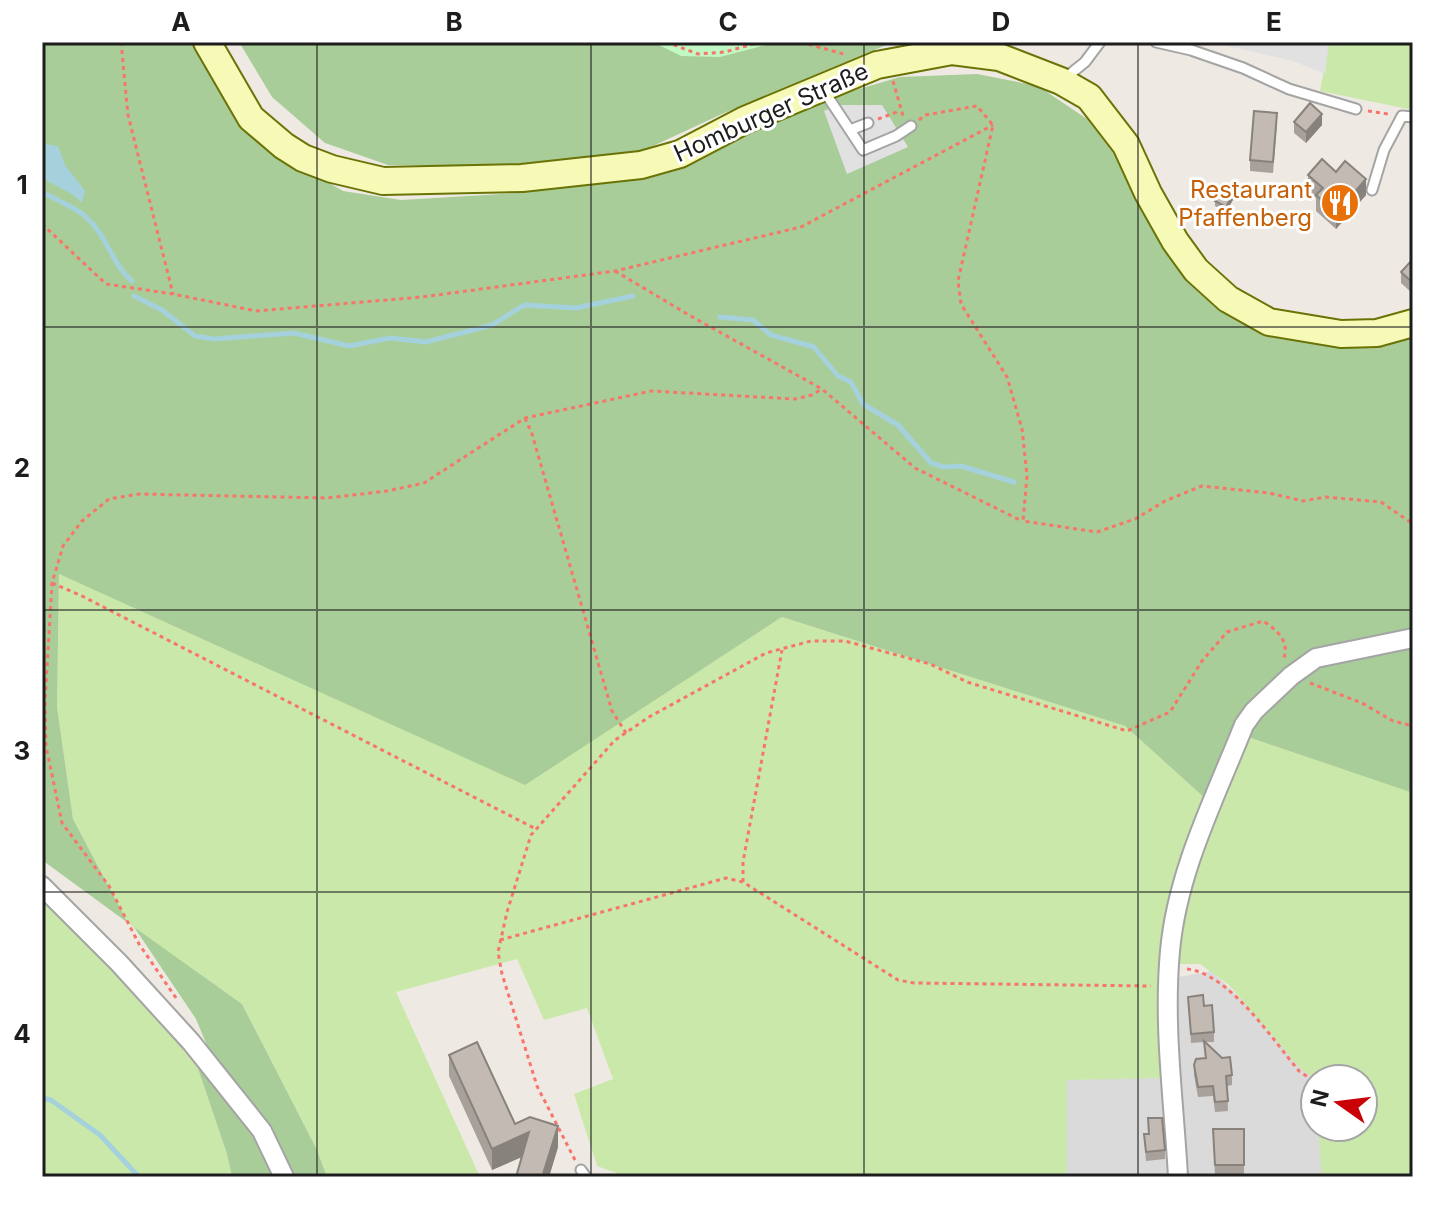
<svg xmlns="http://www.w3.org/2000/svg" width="1455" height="1219" viewBox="0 0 1455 1219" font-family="Inter,sans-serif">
<rect width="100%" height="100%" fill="#eeeae3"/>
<path fill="#dbdada" d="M 1212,971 L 1318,1076 L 1315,1079 L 1315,1127 L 1321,1127 L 1324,1177 L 1060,1177 L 1067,1171 L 1067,1080 L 1161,1077 L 1159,996 L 1173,978 Z"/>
<path fill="#cae8a9" d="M 1329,42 L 1413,42 L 1413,110 L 1320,91 Z
M 59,574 L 525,784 L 782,617 L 1125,726 L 1207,800 L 1164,949 L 1159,996 L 1161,1078 L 1067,1080 L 1067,1171 L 1060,1177 L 627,1177 L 597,1166 L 574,1094 L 613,1079 L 587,1008 L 544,1020 L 517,959 L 396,992 L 480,1177 L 327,1177 L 317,1150 L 242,1004 L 128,923 L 73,819 L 57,707 Z
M 1248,737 L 1413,793 L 1413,1177 L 1322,1177 L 1318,1127 L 1363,1127 L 1363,1079 L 1315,1079 L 1315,1090 L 1314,1078 L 1301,1069 L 1228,984 L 1200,964 L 1177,964 L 1193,877 Z
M 42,894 L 191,1048 L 227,1154 L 232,1177 L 42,1177 Z"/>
<path fill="#a9cd98" d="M 42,42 L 196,42 L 228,105 L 269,149 L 343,191 L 401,200 L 517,193 L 638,173 L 835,96 L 900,77 L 977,74 L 1038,86 L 1087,119 L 1238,316 L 1291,339 L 1355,348 L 1413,336 L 1413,633 L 1313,652 L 1268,689 L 1207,800 L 1125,726 L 782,617 L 525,785 L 59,574 L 57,707 L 73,819 L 128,923 L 42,860 Z
M 239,42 L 893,42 L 722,114 L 640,152 L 519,166 L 388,165 L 325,143 L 272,97 Z
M 1413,644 L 1413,793 L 1248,737 L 1257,716 L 1318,662 Z
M 134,927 L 242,1004 L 317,1150 L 327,1177 L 289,1177 L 215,1065 L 196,1019 Z
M 191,1048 L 259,1133 L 275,1177 L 232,1177 L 227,1154 Z"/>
<path fill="#c0f9c3" d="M 653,42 L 778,42 L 720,57 L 681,56 Z"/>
<path fill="#e1e1e1" d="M 1210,42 L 1329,42 L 1325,74 L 1293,61 Z
M 838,105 L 882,105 L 908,147 L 847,174 L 824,111 Z"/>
<path fill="#a4d1dc" d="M 45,144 L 58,146 L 65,165 L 85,191 L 82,203 C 72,192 55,186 42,178 L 42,146 Z"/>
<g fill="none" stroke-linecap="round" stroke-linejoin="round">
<path stroke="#a4d1dc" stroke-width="5" d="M 42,192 C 56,200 76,207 87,218 C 107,236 112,264 132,281
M 134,296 L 162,310 L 195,336 L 214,339 L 294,333 L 349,346 L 390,338 L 426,342 L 492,325 L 524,305 L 576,308 L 633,296
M 720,317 L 753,320 L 771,335 L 814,347 L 838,376 L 851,382 L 863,404 L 898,425 L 931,463 L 944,467 L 961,466 L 1014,482
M 42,1098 L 51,1100 L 100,1135 L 139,1177"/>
<g stroke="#a4a4a4" stroke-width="13">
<path id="service" d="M 1156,42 L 1191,50 L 1243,68 L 1289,89 L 1356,109
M 1064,79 L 1085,62 L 1100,42
M 824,91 L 863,150 L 896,136 L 911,126
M 850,130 L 868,123
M 1372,190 L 1384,150 L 1402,116 L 1413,117
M 581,1170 L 586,1177"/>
</g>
<g stroke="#a4a4a4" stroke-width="22">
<path id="minor" d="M 42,886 L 119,963 L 191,1042 L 262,1131 L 284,1177
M 1178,1177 C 1174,1102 1163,1027 1170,951 C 1177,872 1215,798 1244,725 L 1254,711 L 1291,676 L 1316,658 L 1413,638"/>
</g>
<g stroke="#6a7306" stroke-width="30">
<path id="secondary" d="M 207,42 L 251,118 L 284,146 L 303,158 L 332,169 L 383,181 L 522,178 L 641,165 L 680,154 L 745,120 L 877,65 L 952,51 L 999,57 L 1061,81 L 1089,97 L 1126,145 L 1148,193 L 1175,241 L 1196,270 L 1228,299 L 1269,322 L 1341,334 L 1377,333 L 1413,323"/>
</g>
<path stroke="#f8756a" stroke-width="3" stroke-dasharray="4 4" stroke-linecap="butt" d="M 121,42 L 128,115 L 173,294
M 666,42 L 698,54 L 725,52 L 760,42
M 801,42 L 847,55
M 893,81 L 903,116
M 1368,111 L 1388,114
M 878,119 L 900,111
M 919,120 L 925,115 L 977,106 L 993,125 L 958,281 L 961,304 L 1007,377 L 1022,429 L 1027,476 L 1023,521 L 1097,532 L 1135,519 L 1165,501 L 1202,486 L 1269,493 L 1303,501 L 1326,497 L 1381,502 L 1413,524
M 42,224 L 106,284 L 173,294 L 256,311 L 422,297 L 615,271 L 801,227 L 993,125
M 615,271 L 689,315 L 822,389 L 915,468 L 1022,521
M 525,418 L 532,434 L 612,711 L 626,733
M 52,583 L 82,596 L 536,829
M 1310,683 L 1362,703 L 1393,721 L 1413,726
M 743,882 L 743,862 L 782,650
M 500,940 L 726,878 L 743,882 L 898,980 L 914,983 L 1151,986
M 1187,969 C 1230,974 1272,1039 1299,1071 L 1311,1079
M 176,998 L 139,944 L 109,886 L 62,823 L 46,746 L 45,702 L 52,583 L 63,546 L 82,521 L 109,499 L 139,494 L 327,498 L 387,491 L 424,483 L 525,418 L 651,391 L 795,399 L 812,395 L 822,389
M 575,1160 L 537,1086 L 502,974 L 498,952 L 507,912 L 531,835 L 615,740 L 649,717 L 766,653 L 811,641 L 845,641 L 930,664 L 967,682 L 1127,731 L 1170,712 L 1202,661 L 1227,632 L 1263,621 C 1277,630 1291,642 1283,660"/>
<use href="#service" stroke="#fff" stroke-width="9"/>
<use href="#minor" stroke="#fff" stroke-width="18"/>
<use href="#secondary" stroke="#f7f9b7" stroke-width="26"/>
</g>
<path fill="#a8a09a" d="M 1294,122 L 1322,125 L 1306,143 L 1294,133 Z
M 1277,124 L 1273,173 L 1250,171 L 1250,160 Z
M 1308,175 L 1366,195 L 1336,229 L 1316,211 L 1316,198 L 1308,191 Z
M 1234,198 L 1226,212 L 1215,206 L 1215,201 Z
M 1413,259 L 1413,294 L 1401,283 L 1401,272 Z
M 1188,997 L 1204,1006 L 1214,1032 L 1214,1042 L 1206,1042 L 1232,1075 L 1232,1085 L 1227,1086 L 1228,1111 L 1215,1112 L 1213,1096 L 1198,1097 L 1194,1075 L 1194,1065 L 1205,1058 L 1204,1042 L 1191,1043 Z
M 449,1055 L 515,1124 L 558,1147 L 549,1177 L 516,1177 L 521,1157 L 492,1170 L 449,1076 Z
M 1148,1118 L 1165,1150 L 1165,1159 L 1146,1161 L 1144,1134 L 1149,1134 Z
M 1213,1129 L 1244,1129 L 1244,1176 L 1215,1176 Z"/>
<path fill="#88827d" d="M 1322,114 L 1322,125 L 1306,143 L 1306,132 Z
M 1366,179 L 1366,195 L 1336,229 L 1336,213 Z
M 1234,192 L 1234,198 L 1226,212 L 1226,207 Z
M 558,1126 L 558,1147 L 549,1177 L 542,1177 Z
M 529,1132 L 529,1154 L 492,1170 L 492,1149 Z"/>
<path fill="#c3bab3" stroke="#88827d" stroke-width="2" d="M 1310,103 L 1322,114 L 1306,132 L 1294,122 Z
M 1254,111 L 1277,113 L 1273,162 L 1250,160 Z
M 1322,159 L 1336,172 L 1345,161 L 1366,179 L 1336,213 L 1316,195 L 1323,188 L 1308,175 Z
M 1223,186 L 1234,192 L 1226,207 L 1215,201 Z
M 1413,259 L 1413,283 L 1401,272 Z
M 1203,995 L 1204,1006 L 1212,1005 L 1214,1032 L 1191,1034 L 1188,997 Z
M 1204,1041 L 1222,1058 L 1230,1057 L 1232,1075 L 1226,1076 L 1228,1101 L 1215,1102 L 1213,1086 L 1198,1087 L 1194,1065 L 1196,1059 L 1206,1058 Z
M 477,1042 L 515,1124 L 530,1117 L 558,1126 L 542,1177 L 516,1177 L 529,1132 L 492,1149 L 449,1055 Z
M 1148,1118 L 1162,1118 L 1165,1150 L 1146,1152 L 1144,1134 L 1149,1134 Z
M 1213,1129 L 1244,1129 L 1244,1165 L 1215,1165 Z"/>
<path fill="none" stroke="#1d1d1d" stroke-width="2" stroke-opacity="0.55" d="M 317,42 L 317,1177M 591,42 L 591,1177M 864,42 L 864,1177M 1138,42 L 1138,1177M 42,327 L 1413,327M 42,610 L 1413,610M 42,892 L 1413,892"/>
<defs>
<g id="restaurant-disc" transform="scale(2)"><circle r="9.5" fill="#e8710a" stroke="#fff"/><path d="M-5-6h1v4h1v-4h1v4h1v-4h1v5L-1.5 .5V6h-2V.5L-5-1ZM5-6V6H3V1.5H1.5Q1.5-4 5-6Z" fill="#fff"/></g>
</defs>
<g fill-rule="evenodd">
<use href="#restaurant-disc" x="1340" y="203"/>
</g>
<g text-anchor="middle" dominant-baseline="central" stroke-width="6" stroke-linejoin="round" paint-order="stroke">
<g font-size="24" fill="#1d1d1d" stroke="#fff">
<text transform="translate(771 112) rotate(-24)">Homburger Straße</text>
</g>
<g font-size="24" fill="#c56008" stroke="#fff" text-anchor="end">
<text x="1312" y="189">Restaurant<tspan x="1312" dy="28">Pfaffenberg</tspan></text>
</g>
</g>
<rect width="1455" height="1219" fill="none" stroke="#ffffff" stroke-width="88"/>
<g transform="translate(1339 1103) rotate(284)"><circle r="38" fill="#ffffff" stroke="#a5a5a5" stroke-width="2"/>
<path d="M0-6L14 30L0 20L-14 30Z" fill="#c90207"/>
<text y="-12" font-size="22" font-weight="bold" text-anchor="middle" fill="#1d1d1d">N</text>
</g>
<rect x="44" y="44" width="1367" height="1131" fill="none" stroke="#1d1d1d" stroke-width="3"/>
<g font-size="26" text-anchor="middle" font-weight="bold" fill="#1d1d1d">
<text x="181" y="31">A</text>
<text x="454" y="31">B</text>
<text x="728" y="31">C</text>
<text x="1001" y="31">D</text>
<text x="1274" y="31">E</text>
<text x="22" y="194">1</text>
<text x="22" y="477">2</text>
<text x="22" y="760">3</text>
<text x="22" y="1043">4</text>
</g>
</svg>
